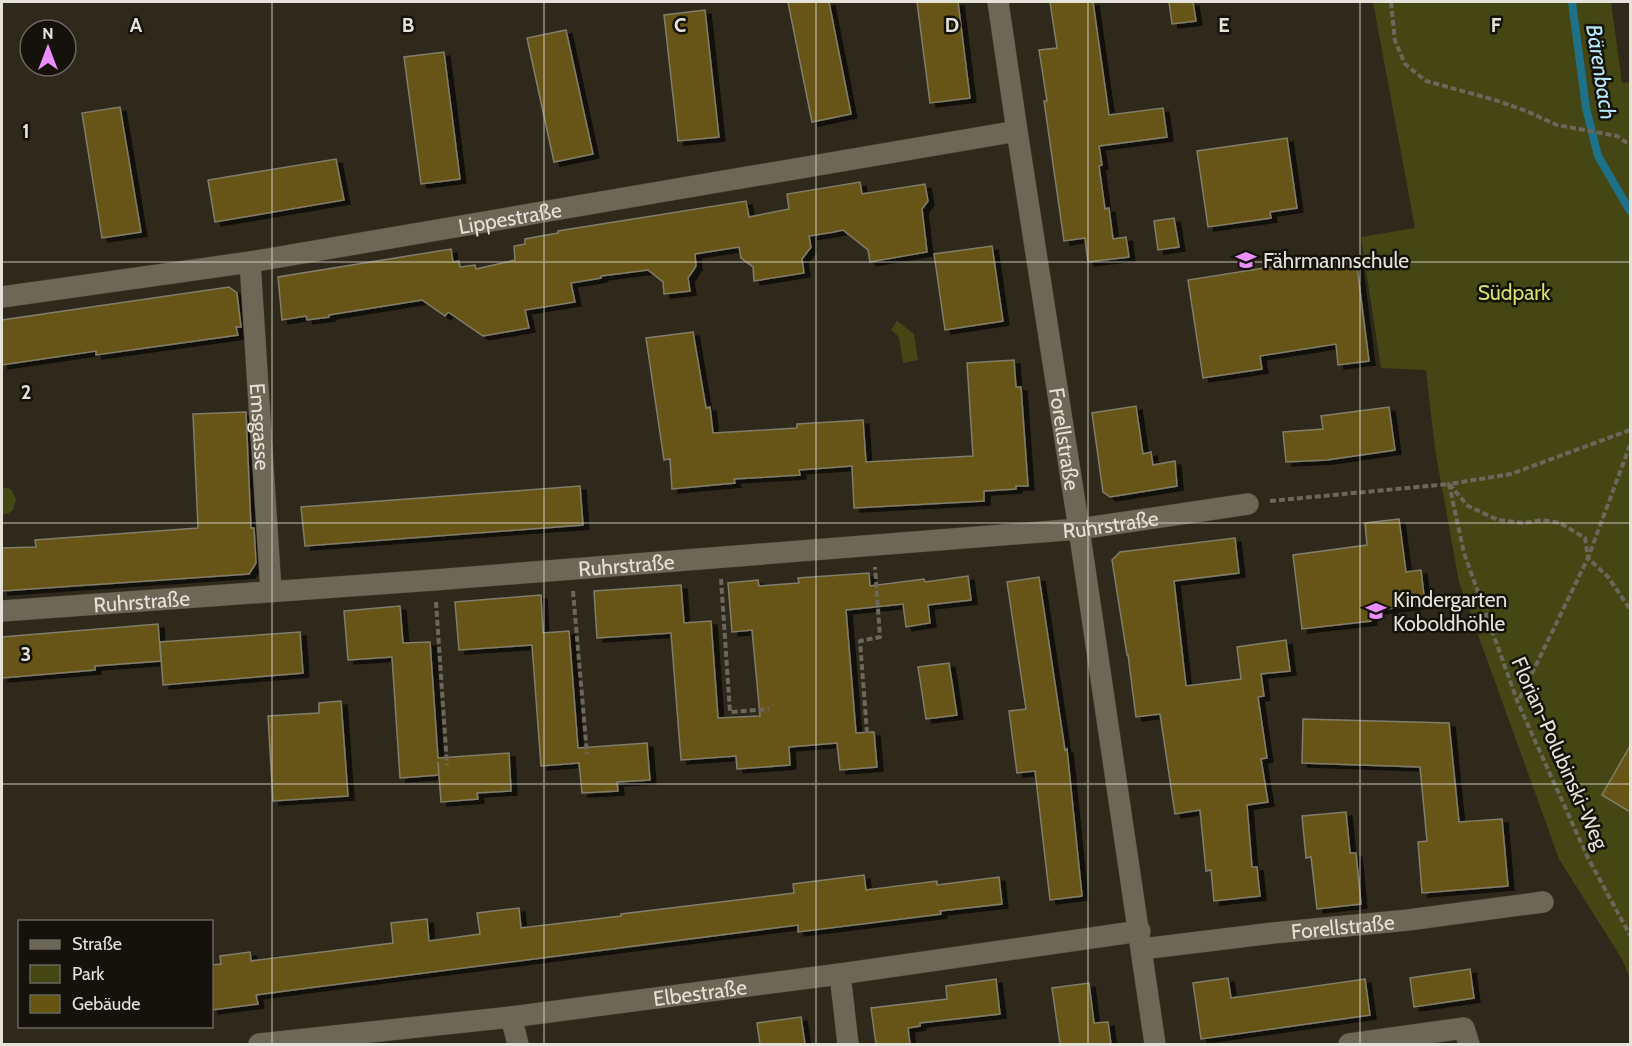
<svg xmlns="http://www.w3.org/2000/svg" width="1632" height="1046" viewBox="0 0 1632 1046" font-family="Cabin,sans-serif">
<defs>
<filter id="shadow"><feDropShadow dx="6" dy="4" stdDeviation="0" flood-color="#0009"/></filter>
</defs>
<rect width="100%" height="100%" fill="#2e291a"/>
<path fill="#444714" d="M 1373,2 L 1611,2 L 1622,83 L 1630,82 L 1630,978 L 1622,959 L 1559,859 L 1459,582 L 1435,449 L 1426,370 L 1381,368 L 1361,237 L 1415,228 Z
M 897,321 L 914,334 L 918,360 L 903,363 L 899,337 L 891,330 Z
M 2,487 L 11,489 L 16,499 L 13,510 L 9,513 L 2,515 Z"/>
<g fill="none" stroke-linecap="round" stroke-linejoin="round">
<path stroke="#1d7189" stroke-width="8" d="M 1572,2 L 1586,108 L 1598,156 L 1630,211"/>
</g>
<path fill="#665512" stroke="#827d6b" stroke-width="1.5" filter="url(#shadow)" d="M 788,2 L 829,2 L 851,114 L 812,122 Z
M 917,2 L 958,2 L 970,98 L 930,103 Z
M 1050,2 L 1093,2 L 1109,115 L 1163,108 L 1167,137 L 1099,146 L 1102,165 L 1099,166 L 1105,209 L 1109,208 L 1113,239 L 1126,237 L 1129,257 L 1088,262 L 1085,238 L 1064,241 L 1044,101 L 1047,101 L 1039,50 L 1057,48 Z
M 1169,2 L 1193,2 L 1196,21 L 1172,24 Z
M 705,10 L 719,137 L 678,141 L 664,15 Z
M 566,30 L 593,154 L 554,162 L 527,38 Z
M 444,52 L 460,179 L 421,184 L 404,57 Z
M 120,107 L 141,232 L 102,238 L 82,113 Z
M 1287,138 L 1297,208 L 1270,212 L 1271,218 L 1208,227 L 1197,151 Z
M 336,159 L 344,200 L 215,222 L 208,180 Z
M 860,182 L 862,194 L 925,184 L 928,201 L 922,209 L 927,252 L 870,262 L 868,250 L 843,230 L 834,232 L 809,236 L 811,247 L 802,259 L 804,273 L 754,281 L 753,267 L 741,258 L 739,247 L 695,254 L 696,266 L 688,278 L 690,291 L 664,294 L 663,282 L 648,270 L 601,276 L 601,278 L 571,283 L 575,302 L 525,310 L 529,328 L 483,336 L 448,312 L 445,316 L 422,300 L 329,315 L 329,317 L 307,320 L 306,316 L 282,320 L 278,277 L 451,249 L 453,262 L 459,261 L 460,267 L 475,265 L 476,269 L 515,260 L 514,246 L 525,244 L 525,239 L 558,233 L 558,231 L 746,201 L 749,217 L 789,209 L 787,194 Z
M 1174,218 L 1179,247 L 1158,250 L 1154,221 Z
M 992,246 L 1003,321 L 945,330 L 934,254 Z
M 1356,259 L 1369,361 L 1338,365 L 1336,344 L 1260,356 L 1262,369 L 1203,378 L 1188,280 L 1302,262 L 1303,266 Z
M 229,287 L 237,293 L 241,327 L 236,327 L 238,335 L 96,355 L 96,351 L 2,365 L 2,320 Z
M 693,332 L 706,408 L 710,407 L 713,433 L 797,428 L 797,424 L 863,420 L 866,462 L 973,456 L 967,363 L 1014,360 L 1016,387 L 1021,387 L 1028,486 L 1016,486 L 1016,489 L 984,491 L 984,501 L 854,508 L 852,466 L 799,470 L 800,475 L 734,479 L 735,483 L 672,489 L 670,459 L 664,460 L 646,338 Z
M 1136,406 L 1143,454 L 1151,452 L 1153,465 L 1175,461 L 1177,486 L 1110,497 L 1103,492 L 1092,413 Z
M 1389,407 L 1395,450 L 1327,460 L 1286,462 L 1283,432 L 1323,429 L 1321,416 Z
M 246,412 L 251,528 L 254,528 L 256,563 L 249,574 L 2,591 L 2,548 L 36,547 L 35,540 L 198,528 L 193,414 Z
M 580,486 L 583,525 L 305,546 L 301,507 Z
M 1399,519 L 1406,572 L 1421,570 L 1425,604 L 1370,611 L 1371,621 L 1302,629 L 1293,555 L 1367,545 L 1365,523 Z
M 1235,538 L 1239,573 L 1174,581 L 1186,686 L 1241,679 L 1237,647 L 1286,640 L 1290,671 L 1261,674 L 1264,696 L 1258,697 L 1267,758 L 1261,759 L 1268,802 L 1247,805 L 1252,867 L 1257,867 L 1260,896 L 1214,901 L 1211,870 L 1206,871 L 1200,810 L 1175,814 L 1160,714 L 1136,717 L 1128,655 L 1127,655 L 1112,560 L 1120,552 Z
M 869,573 L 870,586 L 924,579 L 925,582 L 968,576 L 971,600 L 928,605 L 930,623 L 906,627 L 903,604 L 846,610 L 856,733 L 874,732 L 877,767 L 840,770 L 837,743 L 789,747 L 790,765 L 737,769 L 736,756 L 681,760 L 671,633 L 597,638 L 594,591 L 681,585 L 684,623 L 711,621 L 718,718 L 760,716 L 752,630 L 732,632 L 728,583 L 758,580 L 759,586 L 799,583 L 798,578 Z
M 1039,577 L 1065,750 L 1067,749 L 1082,896 L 1050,900 L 1035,771 L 1017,773 L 1009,711 L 1026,709 L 1007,582 Z
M 541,595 L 543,633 L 569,631 L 578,748 L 647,743 L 650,780 L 617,782 L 618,791 L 582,793 L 579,763 L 541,766 L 532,645 L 459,650 L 455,602 Z
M 400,606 L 403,643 L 430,642 L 438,758 L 509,753 L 511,791 L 477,793 L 478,799 L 441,802 L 438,762 L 439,775 L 400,778 L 392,657 L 348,660 L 344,611 Z
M 158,624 L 161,661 L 95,666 L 95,670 L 2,678 L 2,637 Z
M 300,632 L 303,673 L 163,685 L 160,642 Z
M 949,663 L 957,715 L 926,719 L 918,667 Z
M 341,701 L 348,796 L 273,801 L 268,716 L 319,713 L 319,703 Z
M 1303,719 L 1449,723 L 1459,822 L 1502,819 L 1508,886 L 1422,893 L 1418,842 L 1427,841 L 1420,767 L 1302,763 Z
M 1630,746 L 1630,812 L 1602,795 Z
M 1346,812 L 1350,853 L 1356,853 L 1361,904 L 1317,909 L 1311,857 L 1306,858 L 1302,816 Z
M 864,875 L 866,890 L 937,881 L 937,885 L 999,877 L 1002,904 L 940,911 L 941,914 L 870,923 L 798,932 L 798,925 L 308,988 L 256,995 L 258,1004 L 212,1010 L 212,965 L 221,964 L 220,956 L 250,952 L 251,961 L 393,943 L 391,923 L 427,919 L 429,941 L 480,934 L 477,913 L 519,908 L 521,928 L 621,916 L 621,914 L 794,893 L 793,884 Z
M 1470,969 L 1474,998 L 1414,1007 L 1410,978 Z
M 1228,978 L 1231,998 L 1365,979 L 1370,1015 L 1201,1039 L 1193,983 Z
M 996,979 L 1000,1014 L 920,1023 L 920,1026 L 908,1028 L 910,1044 L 876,1044 L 871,1008 L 947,999 L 946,986 Z
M 1089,983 L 1094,1023 L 1108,1022 L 1111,1044 L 1060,1044 L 1052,988 Z
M 801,1017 L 805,1044 L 760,1044 L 757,1023 Z"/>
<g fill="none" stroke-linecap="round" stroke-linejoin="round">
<g stroke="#484437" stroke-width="22">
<g id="minor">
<path id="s1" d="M 998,2 L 1017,131 L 1079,529 L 1155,1044"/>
<path id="s2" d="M 250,262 L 271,591"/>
<path id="s3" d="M 2,297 L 250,262 L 1017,131"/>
<path id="s4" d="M 2,611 L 434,580 L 1079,529 L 1248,504"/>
<path id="s5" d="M 1142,949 L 1273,933 L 1408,920 L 1543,902"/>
<path d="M 840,974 L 848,1044"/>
<path d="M 511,1017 L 518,1044"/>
<path id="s6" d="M 259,1044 L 511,1017 L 840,974 L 1140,931"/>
<path d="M 1349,1044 L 1464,1028 L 1469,1044"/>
</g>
</g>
<path stroke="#6c675a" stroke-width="4" stroke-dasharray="6 3" stroke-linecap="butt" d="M 1391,2 L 1395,41 L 1405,64 L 1426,81 L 1495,100 L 1526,111 L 1557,125 L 1617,136 L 1630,145
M 1630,430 L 1511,474 L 1449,484 L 1464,553 L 1518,703 L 1588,858 L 1630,935
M 1630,445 L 1588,558 L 1608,577 L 1630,609
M 1270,501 L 1449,484 L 1468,506 L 1498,520 L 1524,523 L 1542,520 L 1560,523 L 1585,538 L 1588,558 L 1518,702
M 721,579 L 730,712 L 769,709
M 573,591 L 587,754
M 436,602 L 447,765
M 867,733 L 860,641 L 880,637 L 875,567"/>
<use href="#minor" stroke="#6d6856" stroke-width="21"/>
</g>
<path fill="none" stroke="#e5e2d9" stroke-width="1.5" stroke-opacity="0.55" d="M 272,2 L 272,1044M 544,2 L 544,1044M 816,2 L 816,1044M 1088,2 L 1088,1044M 1360,2 L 1360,1044M 2,262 L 1630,262M 2,523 L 1630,523M 2,784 L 1630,784"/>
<defs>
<g id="school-bare" transform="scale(1.62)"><path d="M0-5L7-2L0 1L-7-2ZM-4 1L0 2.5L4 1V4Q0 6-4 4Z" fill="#ea8dfd" stroke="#14120b" stroke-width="2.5" paint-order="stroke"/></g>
</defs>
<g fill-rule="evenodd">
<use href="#school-bare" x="1246" y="260"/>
<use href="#school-bare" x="1376" y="611"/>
</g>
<g text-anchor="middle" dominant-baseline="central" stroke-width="5" stroke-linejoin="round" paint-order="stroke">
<g font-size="21" fill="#e5e2d9" stroke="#14120b">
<text stroke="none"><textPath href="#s3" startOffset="514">Lippestraße</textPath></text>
<text stroke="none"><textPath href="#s2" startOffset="165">Emsgasse</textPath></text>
<text stroke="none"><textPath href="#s1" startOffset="442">Forellstraße</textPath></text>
<text stroke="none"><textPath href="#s4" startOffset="1112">Ruhrstraße</textPath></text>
<text stroke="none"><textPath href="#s4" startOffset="626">Ruhrstraße</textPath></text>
<text stroke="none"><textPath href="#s4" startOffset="140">Ruhrstraße</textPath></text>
<text transform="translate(1560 753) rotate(66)">Florian-Polubinski-Weg</text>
<text stroke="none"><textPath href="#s5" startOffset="202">Forellstraße</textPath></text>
<text stroke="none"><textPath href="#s6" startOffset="444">Elbestraße</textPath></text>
</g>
<g font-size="21" fill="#e5e2d9" stroke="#14120b" text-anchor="start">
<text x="1263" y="260">Fährmannschule</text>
<text x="1393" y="599">Kindergarten<tspan x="1393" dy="24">Koboldhöhle</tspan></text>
</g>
<g font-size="21" fill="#d6df70" stroke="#14120b">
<text x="1514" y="292">Südpark</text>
</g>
<g font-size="22" font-style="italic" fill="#b9e9fa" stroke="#14120b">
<text transform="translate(1601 72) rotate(81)">Bärenbach</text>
</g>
</g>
<g font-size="20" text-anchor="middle" font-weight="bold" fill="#e5e2d9" stroke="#14120b" stroke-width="5" stroke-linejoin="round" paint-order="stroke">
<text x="136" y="32">A</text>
<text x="408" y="32">B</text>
<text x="680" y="32">C</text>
<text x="952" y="32">D</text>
<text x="1224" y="32">E</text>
<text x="1496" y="32">F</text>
<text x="26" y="138">1</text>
<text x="26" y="399">2</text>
<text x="26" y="661">3</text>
</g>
<rect width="1632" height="1046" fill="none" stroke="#e5e2d9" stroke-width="6"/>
<rect x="18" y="920" width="195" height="108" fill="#14120b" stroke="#68655d" stroke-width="1.5"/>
<rect x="30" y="940" width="30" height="9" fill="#6d6856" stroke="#68655d" stroke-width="1.5"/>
<text x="72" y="950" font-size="18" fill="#e5e2d9">Straße</text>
<rect x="30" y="965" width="30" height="18" fill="#444714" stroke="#68655d" stroke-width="1.5"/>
<text x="72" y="980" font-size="18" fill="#e5e2d9">Park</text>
<rect x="30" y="995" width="30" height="18" fill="#665512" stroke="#68655d" stroke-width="1.5"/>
<text x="72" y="1010" font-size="18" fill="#e5e2d9">Gebäude</text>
<g transform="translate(48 48)"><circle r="28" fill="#14120b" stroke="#68655d" stroke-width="1.5"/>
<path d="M0-4.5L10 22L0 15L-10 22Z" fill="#ea8dfd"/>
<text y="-9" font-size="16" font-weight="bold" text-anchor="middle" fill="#e5e2d9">N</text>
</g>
</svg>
